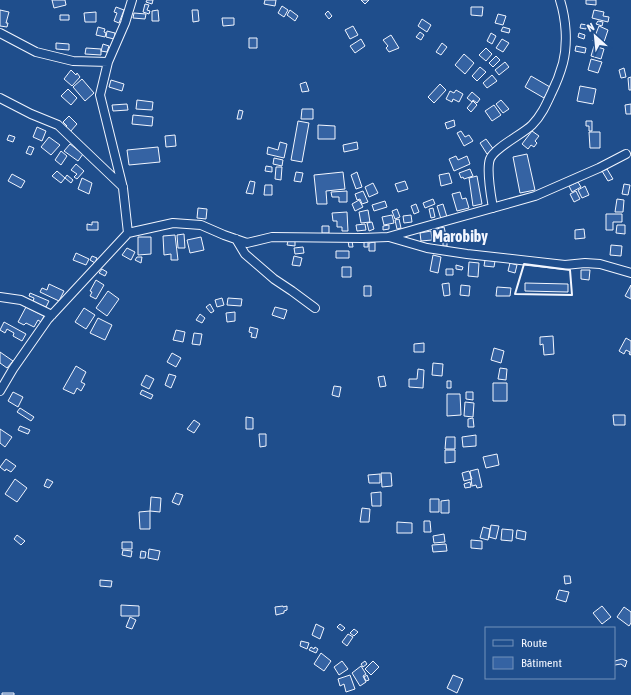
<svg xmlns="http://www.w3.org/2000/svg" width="631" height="695" viewBox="0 0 631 695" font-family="'Asap Condensed',sans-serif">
<rect width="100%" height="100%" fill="#1f4e8c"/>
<path fill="#3563a3" stroke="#f2f6ff" d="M 52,0 L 65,0 L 66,5 L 54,8 Z
M 147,0 L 153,0 L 152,4 L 146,2 Z
M 265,0 L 276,0 L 275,6 L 264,4 Z
M 361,0 L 369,0 L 365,4 Z
M 586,0 L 596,0 L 596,5 L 586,4 Z
M 145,4 L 149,5 L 147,10 L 150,11 L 149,14 L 143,12 Z
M 282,6 L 288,10 L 284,17 L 278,13 Z
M 116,7 L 124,10 L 119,23 L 114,21 L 117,13 L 114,12 Z
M 471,7 L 483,7 L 482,16 L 471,15 Z
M 0,10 L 9,12 L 6,23 L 8,23 L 7,27 L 0,26 Z
M 158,10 L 159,21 L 152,21 L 152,11 Z
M 192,10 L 198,10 L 199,21 L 193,22 Z
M 290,10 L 298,16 L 295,21 L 287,15 Z
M 594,10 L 604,12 L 603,16 L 609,17 L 608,22 L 592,18 Z
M 328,11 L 332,16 L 329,19 L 325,14 Z
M 96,12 L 96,22 L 85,22 L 84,13 Z
M 134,13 L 146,14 L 145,19 L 133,18 Z
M 498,14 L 506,16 L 503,25 L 495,23 Z
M 60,15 L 69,15 L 69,20 L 60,20 Z
M 222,18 L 234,18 L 234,25 L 223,26 Z
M 422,19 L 431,25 L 427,32 L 418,26 Z
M 598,21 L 603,22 L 602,26 L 596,24 Z
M 581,24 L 587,25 L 586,29 L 580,28 Z
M 353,26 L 358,35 L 350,39 L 345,30 Z
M 599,26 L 608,30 L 603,45 L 593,41 Z
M 98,27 L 105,29 L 104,32 L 106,33 L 105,37 L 96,35 Z
M 503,27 L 510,29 L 509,33 L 501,31 Z
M 107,31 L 115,33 L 114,39 L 106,37 Z
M 420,32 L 424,35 L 421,40 L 416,37 Z
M 491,33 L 496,36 L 492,44 L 487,41 Z
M 579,33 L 585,35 L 584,39 L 578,37 Z
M 391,35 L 399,48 L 389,52 L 386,48 L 388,46 L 383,40 Z
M 249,38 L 257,38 L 257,48 L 249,48 Z
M 361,39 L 365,46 L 355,53 L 350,46 Z
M 502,39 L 509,43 L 503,52 L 496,48 Z
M 56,43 L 69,44 L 69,50 L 56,49 Z
M 442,43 L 447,47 L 441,55 L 436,52 Z
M 103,44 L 109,46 L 107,52 L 101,51 Z
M 576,46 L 586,48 L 585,53 L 575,51 Z
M 594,46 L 604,49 L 601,59 L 591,56 Z
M 86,48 L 101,49 L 101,55 L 85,54 Z
M 486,48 L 492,54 L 486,61 L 479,55 Z
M 464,54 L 474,63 L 465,74 L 455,65 Z
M 496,56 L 500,60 L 493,67 L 489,63 Z
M 591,59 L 602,62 L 598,73 L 588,70 Z
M 505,62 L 509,67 L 499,75 L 495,70 Z
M 480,67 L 486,72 L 477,81 L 472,76 Z
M 624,68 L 626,77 L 621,78 L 619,70 Z
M 71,70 L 76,75 L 77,73 L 80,77 L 72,86 L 64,79 Z
M 492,75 L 497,81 L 487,88 L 483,83 Z
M 531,76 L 550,87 L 544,98 L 525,87 Z
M 631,77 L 631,90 L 629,90 L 628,78 Z
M 82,79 L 94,93 L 85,101 L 73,87 Z
M 111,80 L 124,84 L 122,91 L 109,87 Z
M 306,82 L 309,91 L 302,92 L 300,84 Z
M 440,84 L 446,90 L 434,103 L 428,97 Z
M 580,86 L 596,89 L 593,104 L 577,101 Z
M 68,89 L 77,98 L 71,105 L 61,96 Z
M 456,90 L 463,94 L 459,102 L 453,99 L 452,102 L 446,99 L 450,91 L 454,93 Z
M 472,92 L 480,99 L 477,103 L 473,100 L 472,102 L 467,98 Z
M 137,100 L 153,102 L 152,110 L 136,109 Z
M 501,100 L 509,109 L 503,113 L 496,104 Z
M 473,101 L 477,105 L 471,112 L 467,108 Z
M 127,104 L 128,110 L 113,111 L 112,105 Z
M 631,104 L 631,114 L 626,114 L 625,105 Z
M 494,105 L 501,115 L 492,121 L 485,111 Z
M 302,109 L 313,109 L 313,119 L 301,119 Z
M 239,110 L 243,111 L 241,119 L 237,119 Z
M 133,115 L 153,117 L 152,126 L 132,124 Z
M 69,116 L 77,124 L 70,132 L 65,128 L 67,126 L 63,122 Z
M 454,120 L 455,126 L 447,129 L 445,123 Z
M 298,121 L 309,123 L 302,162 L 291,160 Z
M 586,121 L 592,121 L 592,131 L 589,131 L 589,126 L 586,126 Z
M 318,125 L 335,126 L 335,139 L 318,139 Z
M 37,127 L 46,131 L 42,141 L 33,137 Z
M 461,131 L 465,137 L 469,135 L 473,141 L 464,146 L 457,133 Z
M 532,131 L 539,136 L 535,141 L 537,143 L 534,147 L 531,145 L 528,149 L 522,144 Z
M 589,132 L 600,132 L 600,148 L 590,148 Z
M 9,135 L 15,137 L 13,142 L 7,140 Z
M 175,135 L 176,146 L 166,147 L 165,136 Z
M 49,137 L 60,145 L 51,155 L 41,147 Z
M 486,139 L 494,150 L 487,154 L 480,143 Z
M 280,142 L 287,144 L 284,158 L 267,154 L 268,147 L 278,150 Z
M 357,142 L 358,149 L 344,152 L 343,145 Z
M 70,144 L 83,154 L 78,161 L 64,151 Z
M 29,146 L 34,148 L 31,155 L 26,153 Z
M 158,147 L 160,162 L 129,165 L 127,150 Z
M 61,151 L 67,156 L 61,165 L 55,160 Z
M 527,154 L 535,190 L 520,193 L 513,157 Z
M 456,156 L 458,160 L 467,156 L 470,164 L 454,171 L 449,159 Z
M 274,158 L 283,160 L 282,166 L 273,164 Z
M 76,164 L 84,171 L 77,179 L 74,177 L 77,174 L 71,170 Z
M 266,166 L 272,167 L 272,172 L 265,171 Z
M 276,167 L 282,167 L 281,180 L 275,179 Z
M 470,169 L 473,176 L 464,179 L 463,177 L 461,178 L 459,173 Z
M 607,169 L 613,179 L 608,181 L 602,171 Z
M 57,171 L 65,178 L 61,183 L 52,176 Z
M 296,172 L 303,173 L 301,182 L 294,181 Z
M 343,172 L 345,189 L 326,191 L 327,204 L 317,204 L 314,175 Z
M 357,172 L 362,187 L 356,189 L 351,175 Z
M 449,173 L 452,183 L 441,186 L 439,175 Z
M 12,174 L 25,181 L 21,188 L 8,181 Z
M 67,175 L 73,180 L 71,183 L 65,178 Z
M 477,176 L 482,204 L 473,206 L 469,178 Z
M 82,178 L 92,183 L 89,194 L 78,189 Z
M 250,181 L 255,182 L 253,194 L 246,193 Z
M 405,181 L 408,189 L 398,192 L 395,184 Z
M 578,182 L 581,187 L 572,192 L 569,186 Z
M 373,183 L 378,193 L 369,197 L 365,187 Z
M 624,184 L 630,185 L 628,195 L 622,194 Z
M 265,185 L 272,185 L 272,195 L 264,195 Z
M 585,186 L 589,195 L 582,198 L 578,190 Z
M 347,191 L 347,202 L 339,202 L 339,197 L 332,197 L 331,192 Z
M 363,191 L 368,202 L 362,204 L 360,199 L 357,200 L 355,194 Z
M 576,191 L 580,199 L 574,202 L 570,194 Z
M 460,192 L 462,199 L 466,198 L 469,208 L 457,211 L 452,194 Z
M 433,199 L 435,204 L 425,208 L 423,203 Z
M 617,199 L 624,200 L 623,212 L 615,212 Z
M 359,200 L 363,207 L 355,211 L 352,204 Z
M 385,201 L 387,207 L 374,211 L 372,205 Z
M 416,204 L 419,212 L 414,214 L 411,206 Z
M 443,204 L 447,217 L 441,219 L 437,206 Z
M 198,208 L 207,209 L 206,219 L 197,218 Z
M 433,208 L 435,217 L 431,218 L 429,209 Z
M 397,209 L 400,217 L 395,219 L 392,211 Z
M 368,210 L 370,222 L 361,223 L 359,212 Z
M 347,212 L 348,231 L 342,231 L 342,227 L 337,227 L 337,221 L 333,221 L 332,213 Z
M 606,214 L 622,214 L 622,222 L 613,222 L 613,230 L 606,230 Z
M 392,215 L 394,223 L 384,225 L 382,217 Z
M 411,215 L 412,222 L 404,223 L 403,216 Z
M 399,219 L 401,228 L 397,229 L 395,220 Z
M 92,222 L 98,222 L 98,230 L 87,230 L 87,224 L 92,225 Z
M 372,222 L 374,229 L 369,231 L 367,223 Z
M 365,224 L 366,230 L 357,231 L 356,225 Z
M 389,225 L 389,229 L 383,230 L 383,226 Z
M 617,225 L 625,225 L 625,234 L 616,233 Z
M 322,226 L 329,226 L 329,233 L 322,233 Z
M 444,227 L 446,235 L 435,238 L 433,230 Z
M 584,229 L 585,238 L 575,239 L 575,230 Z
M 431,231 L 432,240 L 421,241 L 420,233 Z
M 184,234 L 185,248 L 178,248 L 177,235 Z
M 175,235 L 178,260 L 171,260 L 171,254 L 164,255 L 163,236 Z
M 138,237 L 151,237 L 151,254 L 138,255 Z
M 201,237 L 204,250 L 190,253 L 187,240 Z
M 443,238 L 447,238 L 447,246 L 443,246 Z
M 288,241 L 295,241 L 295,246 L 287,245 Z
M 348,241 L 352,241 L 353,247 L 349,247 Z
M 364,241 L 368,241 L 368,247 L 364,247 Z
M 375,242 L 375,251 L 369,251 L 369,243 Z
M 611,245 L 622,246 L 621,256 L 610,255 Z
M 303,247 L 304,253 L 295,254 L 294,248 Z
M 127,248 L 135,252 L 131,260 L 122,255 Z
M 336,251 L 349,251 L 349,258 L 336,258 Z
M 76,253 L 89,259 L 86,265 L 73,260 Z
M 433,255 L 441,257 L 438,273 L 430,271 Z
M 92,256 L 97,258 L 95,263 L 90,260 Z
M 294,256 L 302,258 L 300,266 L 292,265 Z
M 137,257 L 142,257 L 141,263 L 135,260 Z
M 485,260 L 495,261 L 494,267 L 484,266 Z
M 469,262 L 479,263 L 478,277 L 468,276 Z
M 510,263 L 517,265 L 515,273 L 508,271 Z
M 456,265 L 463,267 L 462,270 L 456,269 Z
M 342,267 L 351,267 L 351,277 L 342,277 Z
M 102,269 L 107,272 L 105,276 L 99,273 Z
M 446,269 L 453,269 L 453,275 L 446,275 Z
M 581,270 L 590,270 L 589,280 L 581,279 Z
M 96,280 L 104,285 L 96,299 L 90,296 L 92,292 L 90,291 Z
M 449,283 L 450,295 L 444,296 L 442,284 Z
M 525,283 L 568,284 L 568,292 L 525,291 Z
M 49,284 L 64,291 L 59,301 L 40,292 L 42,288 L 47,290 Z
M 461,285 L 470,286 L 469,296 L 460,295 Z
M 631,285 L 631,299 L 625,296 Z
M 364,286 L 371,286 L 371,296 L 364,296 Z
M 497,287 L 511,288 L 510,296 L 496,296 Z
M 108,291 L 119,299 L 107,316 L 96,308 Z
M 30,293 L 49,301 L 46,307 L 33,302 L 34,298 L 29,296 Z
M 222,298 L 224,305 L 217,307 L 215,300 Z
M 228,298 L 242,299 L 241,306 L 227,305 Z
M 210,304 L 214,311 L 211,313 L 206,307 Z
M 26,307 L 44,316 L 41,322 L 38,320 L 34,327 L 26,323 L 24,325 L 18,322 Z
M 275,307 L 287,310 L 284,319 L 272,315 Z
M 84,308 L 95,315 L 86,329 L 75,322 Z
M 235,312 L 235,321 L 227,322 L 226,313 Z
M 200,314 L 205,318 L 202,323 L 196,320 Z
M 98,318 L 112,325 L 105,340 L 90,333 Z
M 4,322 L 26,334 L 22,341 L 13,336 L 14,333 L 7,329 L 5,333 L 0,330 Z
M 250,327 L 258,329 L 256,338 L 251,337 L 252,333 L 249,332 Z
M 176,330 L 185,332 L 183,342 L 173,340 Z
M 194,333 L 202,334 L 200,345 L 192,344 Z
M 553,336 L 554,354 L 544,355 L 543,344 L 540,345 L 540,337 Z
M 626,338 L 631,341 L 631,355 L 629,354 L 630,352 L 626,350 L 624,354 L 619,351 Z
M 424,343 L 424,352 L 414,352 L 414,344 Z
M 494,348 L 504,351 L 501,363 L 491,360 Z
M 0,352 L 13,361 L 7,368 L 0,363 Z
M 172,353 L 181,358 L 176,367 L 167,362 Z
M 433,363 L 443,364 L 442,376 L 432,375 Z
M 76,366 L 86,372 L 81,382 L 85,384 L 81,391 L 77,388 L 74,394 L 63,389 Z
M 500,368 L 507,369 L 506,380 L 498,379 Z
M 418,369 L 424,370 L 423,388 L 409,387 L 409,379 L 417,379 Z
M 169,374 L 176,376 L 171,388 L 165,385 Z
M 146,375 L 154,379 L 149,389 L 141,385 Z
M 384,376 L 386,386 L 380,387 L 378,377 Z
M 447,381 L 451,381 L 451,388 L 447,388 Z
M 493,383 L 507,383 L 507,401 L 493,401 Z
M 334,386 L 341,387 L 339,397 L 332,395 Z
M 142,390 L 153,395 L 151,399 L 140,394 Z
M 13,392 L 23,397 L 18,407 L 8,401 Z
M 466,392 L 473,392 L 473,400 L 466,399 Z
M 447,394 L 460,394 L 461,415 L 447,416 Z
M 465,402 L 474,403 L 473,417 L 464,416 Z
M 20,408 L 34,417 L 31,421 L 17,412 Z
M 613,415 L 625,415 L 625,425 L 614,425 Z
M 246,417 L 253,418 L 253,429 L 246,429 Z
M 473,418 L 474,427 L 468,427 L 468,419 Z
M 194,420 L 200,424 L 194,433 L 187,429 Z
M 20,426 L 30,430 L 28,434 L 18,430 Z
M 0,429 L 12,437 L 5,447 L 0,443 Z
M 259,434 L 266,434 L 266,446 L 260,447 Z
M 476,435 L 476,446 L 463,447 L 462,437 Z
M 446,437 L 455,437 L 455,449 L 445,449 Z
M 445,450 L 455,450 L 455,462 L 445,463 Z
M 497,454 L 499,465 L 486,468 L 483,457 Z
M 6,459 L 16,466 L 11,472 L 6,469 L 5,471 L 0,467 Z
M 478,469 L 482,487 L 477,488 L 476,485 L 472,486 L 470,471 Z
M 469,471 L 472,479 L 464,481 L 462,473 Z
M 381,473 L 391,473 L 392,486 L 382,487 Z
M 380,474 L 380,483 L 369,483 L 368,475 Z
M 15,479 L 27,488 L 17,502 L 5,494 Z
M 47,479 L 53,482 L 49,488 L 44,486 Z
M 470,482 L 471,487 L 465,488 L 464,484 Z
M 381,492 L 381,506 L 372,506 L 371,493 Z
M 176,493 L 183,495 L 179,505 L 172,502 Z
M 151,497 L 161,498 L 160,512 L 150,511 Z
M 430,499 L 439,499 L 439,512 L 430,512 Z
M 449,500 L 449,513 L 441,513 L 441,501 Z
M 362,508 L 370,509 L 369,522 L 360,522 Z
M 150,511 L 150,529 L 140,529 L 139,512 Z
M 424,521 L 430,521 L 431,532 L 424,532 Z
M 397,522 L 412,523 L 412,533 L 397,533 Z
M 491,525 L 499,526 L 496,539 L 489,537 Z
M 483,527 L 490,529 L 488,540 L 480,538 Z
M 502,529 L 513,530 L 512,541 L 501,540 Z
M 517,530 L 526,532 L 525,540 L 516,538 Z
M 444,534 L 445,542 L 434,543 L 433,536 Z
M 17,535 L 25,541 L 21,545 L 14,539 Z
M 471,540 L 482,541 L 482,549 L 471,548 Z
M 122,542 L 132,542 L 132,549 L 122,549 Z
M 446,544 L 447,551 L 433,552 L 432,545 Z
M 149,549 L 160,551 L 158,560 L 148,558 Z
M 123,550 L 132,551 L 131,557 L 122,555 Z
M 141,551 L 146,552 L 145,558 L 140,558 Z
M 564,576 L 570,576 L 571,583 L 565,584 Z
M 100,580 L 112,581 L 111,587 L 100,586 Z
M 559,590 L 569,592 L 566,602 L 556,599 Z
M 121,605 L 139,606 L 139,616 L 121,616 Z
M 283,606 L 283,607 L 287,606 L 287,610 L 284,611 L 284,613 L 276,615 L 275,607 Z
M 602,606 L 611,617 L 602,624 L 593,613 Z
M 624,607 L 631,612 L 631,623 L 629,626 L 617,617 Z
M 130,617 L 136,620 L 132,629 L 126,627 Z
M 316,624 L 324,628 L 320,639 L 312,635 Z
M 340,624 L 345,628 L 342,631 L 337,627 Z
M 354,629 L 358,632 L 354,636 L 350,633 Z
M 348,634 L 353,637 L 347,646 L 342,642 Z
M 301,641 L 309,643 L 307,649 L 300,646 Z
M 311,647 L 314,649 L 315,647 L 318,649 L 316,653 L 309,650 Z
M 321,653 L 331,661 L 324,671 L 314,664 Z
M 622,659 L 627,661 L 625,667 L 621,664 L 615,665 L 614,666 L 614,660 L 615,661 Z
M 342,661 L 348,669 L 339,675 L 334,667 Z
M 365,661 L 367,664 L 363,667 L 361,664 Z
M 373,661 L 379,667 L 371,675 L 365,669 Z
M 361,666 L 366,674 L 363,676 L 366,682 L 360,686 L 352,673 Z
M 350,675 L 355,689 L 346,692 L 344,684 L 340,686 L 338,679 Z
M 367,675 L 369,680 L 366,681 L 364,677 Z
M 453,675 L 463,679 L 457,693 L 447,688 Z
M 2,693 L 14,693 L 14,695 L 2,695 Z"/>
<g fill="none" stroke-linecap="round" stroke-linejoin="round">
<g stroke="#f2f6ff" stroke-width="10">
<path id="street" d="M 0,33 L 36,52 L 73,61 L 108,62 L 125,23 L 132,0
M 108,62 L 100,95 L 123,188 L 128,233
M 0,98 L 31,114 L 58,125 L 123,187
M 493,208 C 491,196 486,170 490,159 C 494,148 523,134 532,125 C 541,116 546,105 551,94 C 556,84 560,74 563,63 C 568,43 566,19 560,0
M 389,237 L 427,248 L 467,254 L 565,265 L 585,263 L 600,264 L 631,273
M 236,239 L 245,254 L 274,279 L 292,291 L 315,308
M 0,297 L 21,300 L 52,315
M 0,391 L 13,369 L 48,319 L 128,233 L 173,223 L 201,225 L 224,235 L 247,243 L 272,237 L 362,238 L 388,237 L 535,196 L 599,168 L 626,154"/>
</g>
<use href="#street" stroke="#1f4e8c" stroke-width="8"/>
<path stroke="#f2f6ff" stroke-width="2" d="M 524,264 L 570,270 L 572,295 L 515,294 Z"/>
</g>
<g text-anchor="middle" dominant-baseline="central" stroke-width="3" stroke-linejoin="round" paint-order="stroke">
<g font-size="16" font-weight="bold" fill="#f2f6ff" stroke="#1f4e8c">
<text x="460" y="236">Marobiby</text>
</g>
</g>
<rect x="485" y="627" width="130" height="52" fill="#1f4e8c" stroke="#7391ba"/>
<rect x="493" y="640" width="20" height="6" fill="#1f4e8c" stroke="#7391ba"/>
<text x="521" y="647" font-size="12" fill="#f2f6ff">Route</text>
<rect x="493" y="657" width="20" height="12" fill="#3563a3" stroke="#7391ba"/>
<text x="521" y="667" font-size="12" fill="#f2f6ff">Bâtiment</text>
<g transform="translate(595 36) rotate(333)" stroke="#1f4e8c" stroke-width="3" paint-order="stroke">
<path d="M0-3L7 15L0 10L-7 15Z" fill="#f2f6ff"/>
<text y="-6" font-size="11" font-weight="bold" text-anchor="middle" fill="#f2f6ff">N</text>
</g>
</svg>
